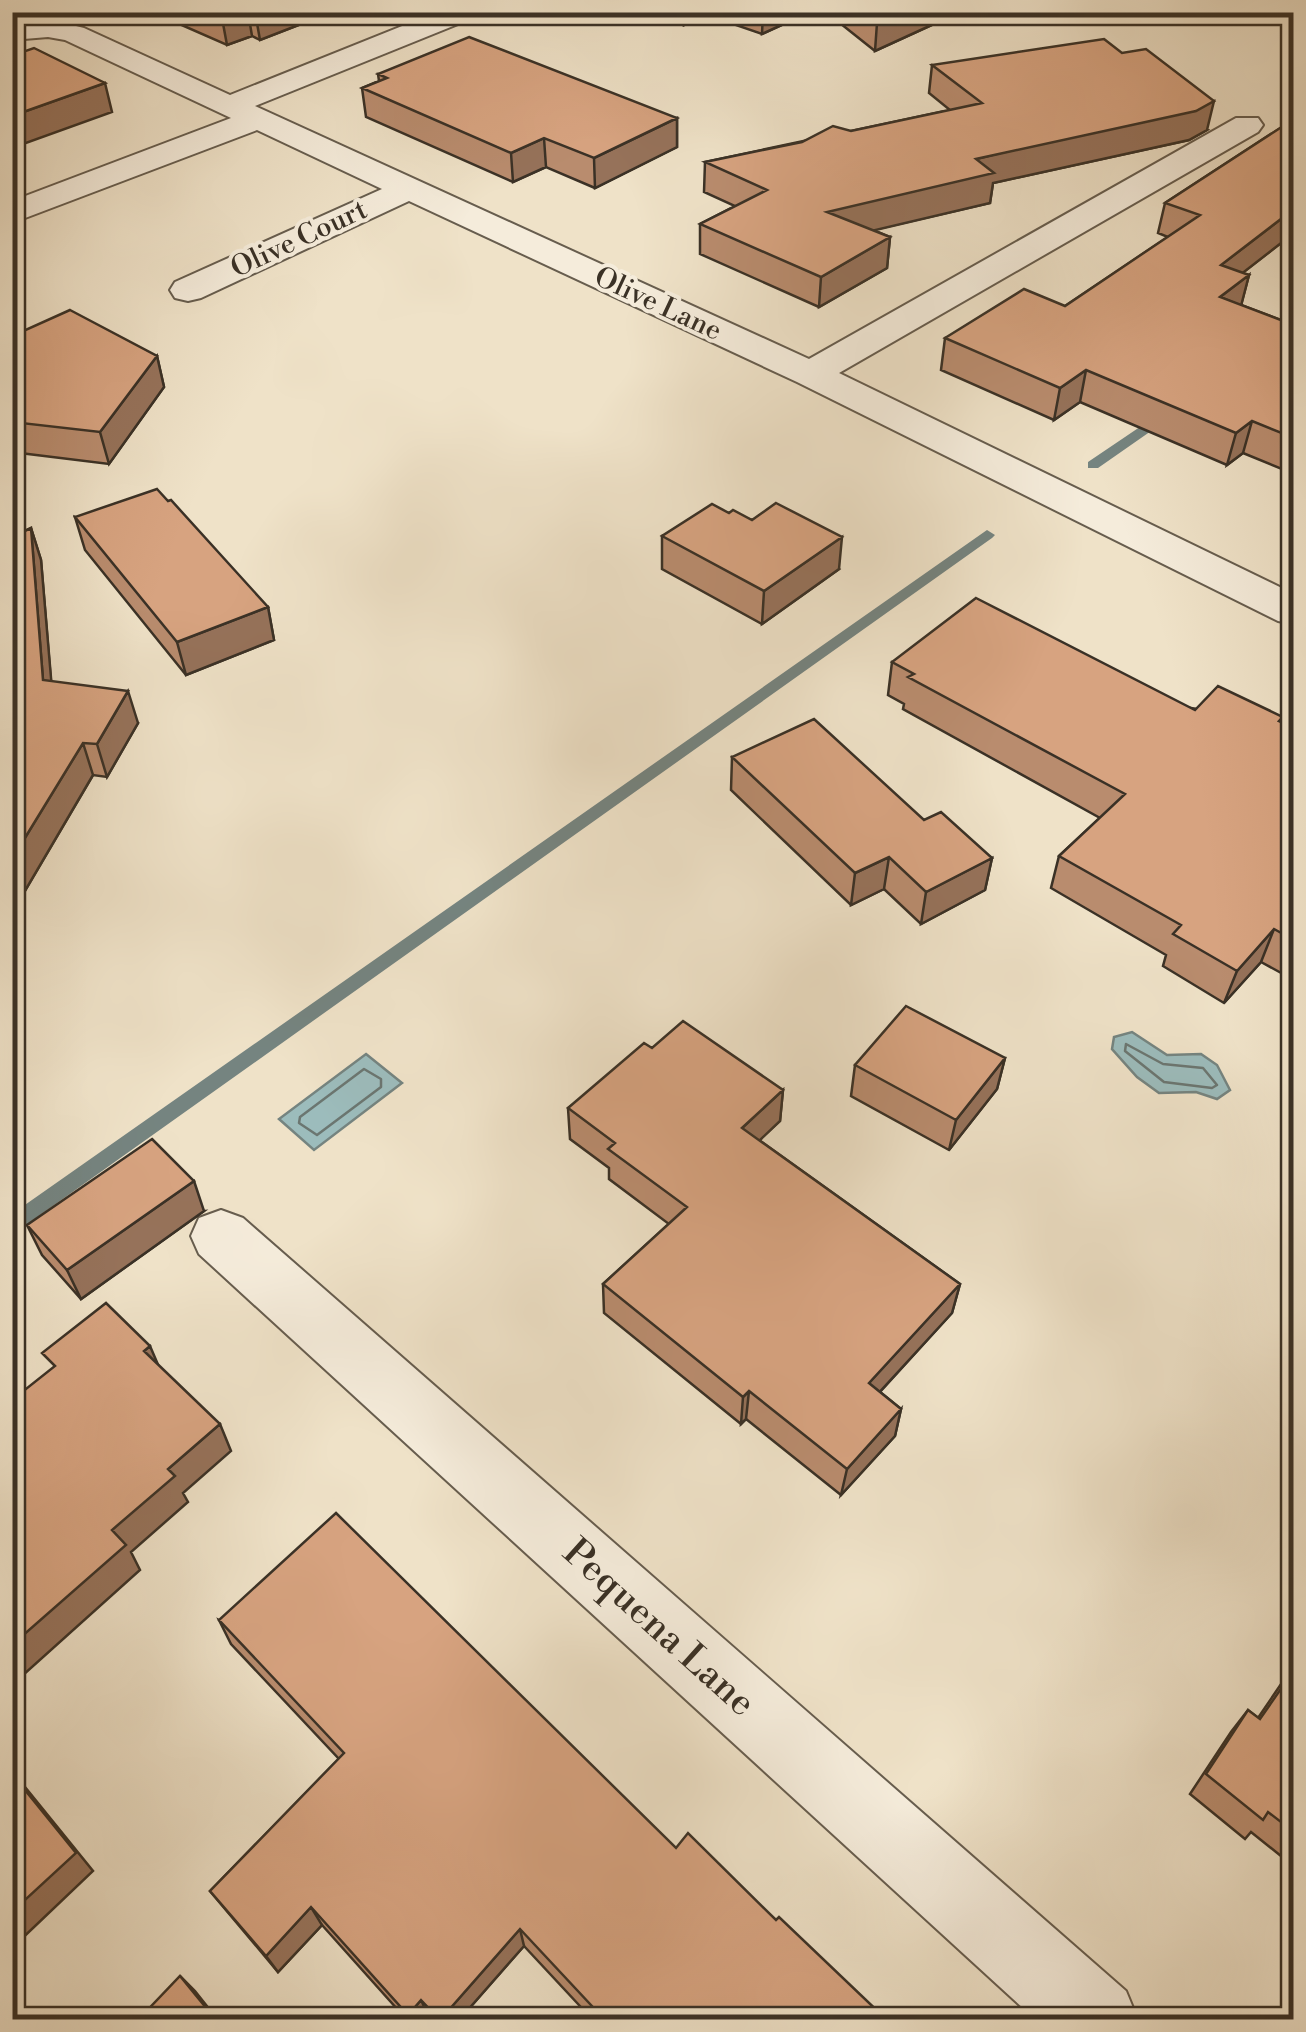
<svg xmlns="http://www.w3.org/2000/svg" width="1306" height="2032" viewBox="0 0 1306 2032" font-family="'Libre Bodoni',serif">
<rect width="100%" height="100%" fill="#efe2c8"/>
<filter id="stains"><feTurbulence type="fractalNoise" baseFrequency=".002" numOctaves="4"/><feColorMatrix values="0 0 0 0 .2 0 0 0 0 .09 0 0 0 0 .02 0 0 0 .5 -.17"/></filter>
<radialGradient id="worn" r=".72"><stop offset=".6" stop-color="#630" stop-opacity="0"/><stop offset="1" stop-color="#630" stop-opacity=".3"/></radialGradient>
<path fill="#9cbcbc" stroke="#758480" stroke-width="2.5" d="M 1132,1032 L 1167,1055 L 1201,1054 L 1217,1065 L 1230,1090 L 1217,1099 L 1196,1092 L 1159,1093 L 1137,1077 L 1112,1049 L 1114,1037 Z
M 366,1054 L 402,1083 L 314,1150 L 279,1119 Z"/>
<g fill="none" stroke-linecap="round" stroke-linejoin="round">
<path stroke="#6b7671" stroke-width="2.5" d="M 1126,1044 L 1163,1064 L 1203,1068 L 1217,1085 L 1212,1088 L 1164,1082 L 1125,1051 Z
M 364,1069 L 381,1079 L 381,1087 L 317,1135 L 299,1123 L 300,1117 Z"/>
<path fill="#758480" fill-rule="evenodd" d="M 1162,412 L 1174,415 L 1098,468 L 1088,468 L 1088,462 Z
M 987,530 L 995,535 L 992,538 L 12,1235 L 12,1214 Z"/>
<g stroke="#675d4e" stroke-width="4">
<path id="minor" d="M 437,12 L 477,12 L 473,18 L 255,106 L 809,359 L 1236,118 L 1258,118 L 1263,125 L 1258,132 L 839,373 L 1294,594 L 1294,624 L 1278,621 L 797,382 L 409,201 L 201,298 L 188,301 L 175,298 L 170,290 L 175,282 L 382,189 L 257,130 L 12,223 L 12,201 L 231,118 L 65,40 L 48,37 L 12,40 L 12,22 L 48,19 L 84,28 L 230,95 Z
M 221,1210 L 243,1218 L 1126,1991 L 1138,2020 L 1036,2020 L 199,1254 L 191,1236 L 199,1218 Z"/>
</g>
<use href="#minor" fill="#f5ecdb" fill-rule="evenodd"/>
</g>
<path fill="#b98c6e" stroke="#3a3126" stroke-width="2.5" d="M 152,12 L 332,12 L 260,40 L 252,36 L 227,45 Z
M 679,12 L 810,12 L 762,34 L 707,15 L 684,25 Z
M 826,12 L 960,12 L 875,51 Z
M 932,65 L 1207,130 L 1189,140 L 993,183 L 990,203 L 873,230 L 890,237 L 887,268 L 819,307 L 700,254 L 700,224 L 735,206 L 704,192 L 705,162 L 950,110 L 929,93 Z
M 378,74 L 677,118 L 677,147 L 595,188 L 546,167 L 513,182 L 366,117 L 362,88 L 379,81 Z
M 1294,119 L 1294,233 L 1242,273 L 1249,275 L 1241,305 L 1294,325 L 1294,474 L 1243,453 L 1227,465 L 1080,402 L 1054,420 L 941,370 L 945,338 L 1065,306 L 1168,237 L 1158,233 L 1165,203 Z
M 12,336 L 157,356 L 164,387 L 109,464 L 20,453 L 12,448 Z
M 729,513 L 752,520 L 839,569 L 762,624 L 662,569 L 662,536 Z
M 75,517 L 268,607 L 274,640 L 186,675 L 85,550 Z
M 31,528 L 41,560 L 51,681 L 138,723 L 107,777 L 93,775 L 12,913 L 12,537 Z
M 892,662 L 1281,722 L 1294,728 L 1294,980 L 1261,962 L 1224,1003 L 1163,966 L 1166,955 L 1051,888 L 1059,856 L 1100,818 L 903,709 L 904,704 L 888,695 Z
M 732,757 L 924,820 L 992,858 L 985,890 L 921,924 L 884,889 L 851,905 L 731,790 Z
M 652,1048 L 783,1090 L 780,1121 L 759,1140 L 960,1284 L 952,1313 L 880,1392 L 901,1409 L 895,1436 L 841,1495 L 746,1419 L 741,1424 L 604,1313 L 603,1284 L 669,1224 L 609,1179 L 609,1168 L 570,1139 L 568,1108 Z
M 1005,1058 L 997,1089 L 949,1150 L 851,1096 L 855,1065 Z
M 204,1211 L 81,1299 L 42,1255 L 27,1225 Z
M 219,1620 L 676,1848 L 776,1920 L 887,2020 L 593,2020 L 524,1946 L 459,2020 L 433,2020 L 428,2015 L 424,2020 L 407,2020 L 322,1925 L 278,1972 L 210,1891 L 339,1759 L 231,1644 Z
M 1294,1665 L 1294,1853 L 1286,1860 L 1251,1832 L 1245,1839 L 1190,1794 L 1231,1732 L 1248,1710 L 1258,1718 Z"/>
<path fill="#96725a" stroke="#3a3126" stroke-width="2.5" d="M 236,12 L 248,12 L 252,36 L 227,45 L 222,18 Z
M 255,12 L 332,12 L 260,40 Z
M 685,12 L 707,12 L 707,15 L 684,25 Z
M 763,12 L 810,12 L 762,34 Z
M 901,12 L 960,12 L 875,51 L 877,23 Z
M 105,83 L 112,112 L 12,148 L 12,116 Z
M 1214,101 L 1207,130 L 1189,140 L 993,183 L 990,203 L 825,242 L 827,212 L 976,159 Z
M 677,118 L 677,147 L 595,188 L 594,158 Z
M 544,138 L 546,167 L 513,182 L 511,153 Z
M 1294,209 L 1294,233 L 1213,296 L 1221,265 Z
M 890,237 L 887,268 L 819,307 L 821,277 Z
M 1249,275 L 1241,306 L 1220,297 Z
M 157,356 L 164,387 L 109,464 L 100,432 Z
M 1086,370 L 1080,402 L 1054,420 L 1060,388 Z
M 1252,421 L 1243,453 L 1227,465 L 1236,433 Z
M 31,528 L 41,560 L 54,713 L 43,680 Z
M 842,537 L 839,569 L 762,624 L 764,591 Z
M 268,607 L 274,640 L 186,675 L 177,642 Z
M 128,691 L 138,723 L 107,777 L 97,744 Z
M 83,743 L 93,775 L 12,913 L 12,859 Z
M 889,857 L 884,889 L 851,905 L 855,873 Z
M 992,858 L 985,890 L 921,924 L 926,892 Z
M 1274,929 L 1261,962 L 1224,1003 L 1237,971 Z
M 1005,1058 L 997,1089 L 949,1150 L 956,1120 Z
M 783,1090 L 780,1121 L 740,1159 L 742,1128 Z
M 194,1181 L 204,1211 L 81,1299 L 67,1270 Z
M 960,1284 L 952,1313 L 863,1410 L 869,1383 Z
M 150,1346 L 162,1374 L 144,1351 Z
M 749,1391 L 746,1419 L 741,1424 L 743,1397 Z
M 901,1409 L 895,1436 L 841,1495 L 847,1469 Z
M 220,1424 L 231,1451 L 183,1493 L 188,1502 L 131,1552 L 140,1570 L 12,1685 L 12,1645 L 112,1530 L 168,1469 Z
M 12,1771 L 93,1871 L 12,1948 Z
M 311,1907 L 322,1925 L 278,1972 L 266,1956 Z
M 520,1929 L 524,1946 L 459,2020 L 440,2020 Z
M 180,1976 L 195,1991 L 218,2020 L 216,2020 Z
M 421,2000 L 428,2015 L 424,2020 L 410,2020 L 408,2015 Z"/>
<path fill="#d7a380" stroke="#3a3126" stroke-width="2.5" d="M 209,12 L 236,12 L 222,18 Z
M 864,12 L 901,12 L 877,23 Z
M 469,37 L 677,118 L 594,158 L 544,138 L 511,153 L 362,88 L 387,78 L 378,74 Z
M 1104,39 L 1122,53 L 1146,49 L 1214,101 L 1196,111 L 976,159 L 994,173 L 827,212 L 890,237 L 821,277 L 700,224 L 767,190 L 705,162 L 802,142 L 833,126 L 851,131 L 982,103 L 932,65 Z
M 34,48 L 105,83 L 12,116 L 12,52 L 17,54 Z
M 1294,119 L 1294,209 L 1221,265 L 1249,275 L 1220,297 L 1294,325 L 1294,438 L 1252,421 L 1236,433 L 1086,370 L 1060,388 L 945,338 L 1024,289 L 1065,306 L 1200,215 L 1165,203 Z
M 70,310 L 157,356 L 100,432 L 12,422 L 12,336 Z
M 157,489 L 168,501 L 171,500 L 268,607 L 177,642 L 75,517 Z
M 776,503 L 842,537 L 764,591 L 662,536 L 712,504 L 729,513 L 733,510 L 752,520 Z
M 31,528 L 43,680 L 128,691 L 97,744 L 83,743 L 12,859 L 12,537 Z
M 976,598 L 1195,710 L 1218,686 L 1283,717 L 1279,721 L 1294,728 L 1294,940 L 1274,929 L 1237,971 L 1173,934 L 1181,925 L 1059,856 L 1125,794 L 908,677 L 914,674 L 892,662 Z
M 814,719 L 924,820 L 941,812 L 992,858 L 926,892 L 889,857 L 855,873 L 732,757 Z
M 906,1006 L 1005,1058 L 956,1120 L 855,1065 Z
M 683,1021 L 783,1090 L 742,1128 L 960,1284 L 869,1383 L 901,1409 L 847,1469 L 749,1391 L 743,1397 L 603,1284 L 687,1207 L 608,1149 L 615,1143 L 568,1108 L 644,1043 L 652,1048 Z
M 152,1139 L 194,1181 L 67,1270 L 27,1225 Z
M 106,1303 L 150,1346 L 144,1351 L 220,1424 L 168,1469 L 175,1476 L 112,1530 L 126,1545 L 12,1645 L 12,1400 L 55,1366 L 42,1353 Z
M 336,1513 L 676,1848 L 688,1833 L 776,1920 L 779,1917 L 887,2020 L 605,2020 L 520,1929 L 440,2020 L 421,2000 L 408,2015 L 311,1907 L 266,1956 L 210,1891 L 344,1753 L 219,1620 Z
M 1294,1670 L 1294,1832 L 1268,1812 L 1263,1820 L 1206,1774 L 1248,1710 L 1260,1719 Z
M 12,1774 L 76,1853 L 12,1912 Z
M 180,1976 L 216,2020 L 138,2020 Z"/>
<g text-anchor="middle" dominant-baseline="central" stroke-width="8" stroke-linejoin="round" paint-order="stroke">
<g font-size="28" fill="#3a3126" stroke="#f5ecdb">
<text transform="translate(299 239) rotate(-25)">Olive Court</text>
<text transform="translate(658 304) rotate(25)">Olive Lane</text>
</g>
<g font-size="38" fill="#3a3126" stroke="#f5ecdb">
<text transform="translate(659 1628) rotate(42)">Pequena Lane</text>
</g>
</g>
<rect width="1306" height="2032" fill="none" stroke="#efe2c8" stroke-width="50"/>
<rect x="15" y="15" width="1276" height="2002" fill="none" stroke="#3a3126" stroke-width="5"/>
<rect x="25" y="25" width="1256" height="1982" fill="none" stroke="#3a3126" stroke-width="2.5"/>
<rect width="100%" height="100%" filter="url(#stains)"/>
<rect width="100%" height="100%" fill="url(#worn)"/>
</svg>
